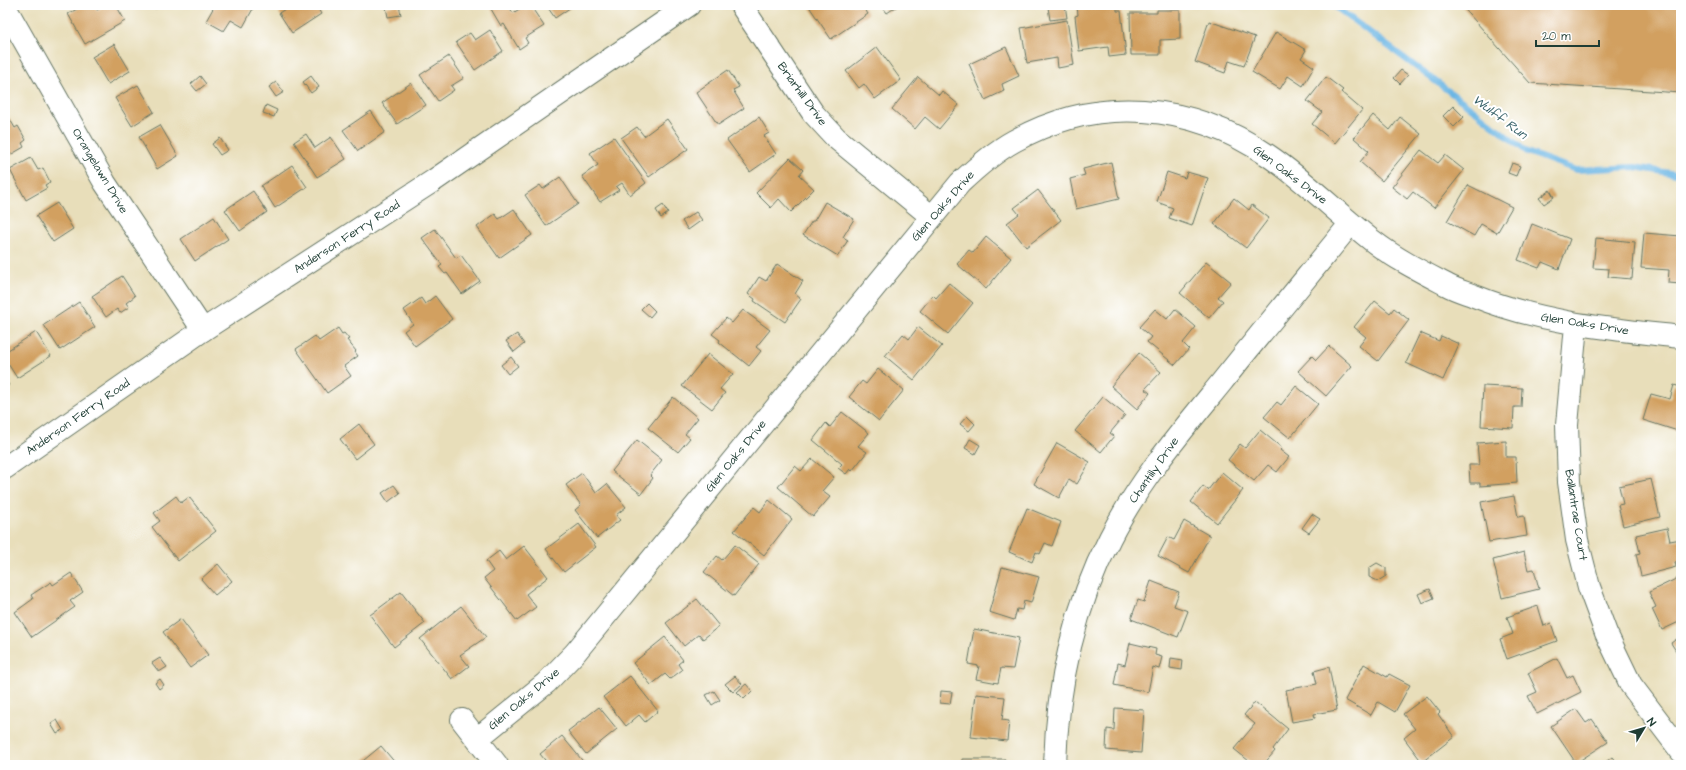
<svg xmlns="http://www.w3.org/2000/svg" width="1686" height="770" viewBox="0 0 1686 770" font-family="'Architects Daughter',sans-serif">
<rect width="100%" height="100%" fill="#fff"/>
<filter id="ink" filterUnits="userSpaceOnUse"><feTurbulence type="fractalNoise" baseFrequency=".025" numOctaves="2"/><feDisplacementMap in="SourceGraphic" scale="8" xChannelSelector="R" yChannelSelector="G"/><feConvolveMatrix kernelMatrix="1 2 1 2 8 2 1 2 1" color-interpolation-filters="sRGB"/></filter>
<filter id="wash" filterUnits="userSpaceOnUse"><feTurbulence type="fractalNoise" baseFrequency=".012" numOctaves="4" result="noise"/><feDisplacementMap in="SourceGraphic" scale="16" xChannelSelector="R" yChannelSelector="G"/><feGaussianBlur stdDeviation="0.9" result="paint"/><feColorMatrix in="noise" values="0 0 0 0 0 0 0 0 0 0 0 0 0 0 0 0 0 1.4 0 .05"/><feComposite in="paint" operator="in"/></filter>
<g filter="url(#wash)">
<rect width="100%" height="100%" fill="#e8deba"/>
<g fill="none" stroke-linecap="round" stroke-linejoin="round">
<path stroke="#6bb6e4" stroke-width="6" d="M 1333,5 L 1474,110 L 1527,152 L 1576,170 L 1635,167 L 1681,175"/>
</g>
<g id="blocks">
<path fill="#d2a060" d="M 84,5 L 94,5 L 97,10 L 106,5 L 116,5 L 125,21 L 85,44 L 68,14 Z
M 152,5 L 162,5 L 155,9 Z
M 215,5 L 255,5 L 243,27 L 231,20 L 224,31 L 206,21 Z
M 291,5 L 316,5 L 321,14 L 292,33 L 279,13 Z
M 399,5 L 401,15 L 388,17 L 386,7 Z
M 498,5 L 508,5 L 513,13 L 526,5 L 530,5 L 544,26 L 525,38 L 528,43 L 519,49 L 504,24 L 501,26 L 491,9 Z
M 546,5 L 574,5 L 555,18 Z
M 814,5 L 862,5 L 868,14 L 831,39 L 810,8 Z
M 877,5 L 899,5 L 887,13 L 882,6 L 879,8 Z
M 1059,5 L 1065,5 L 1067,18 L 1050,20 L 1048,7 Z
M 1088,5 L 1117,5 L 1117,11 L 1121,11 L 1126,55 L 1109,57 L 1108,47 L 1079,51 L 1075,16 L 1078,15 L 1077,6 Z
M 1461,5 L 1681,5 L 1681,93 L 1530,83 Z
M 1157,10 L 1180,10 L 1180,39 L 1160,40 L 1160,55 L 1131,55 L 1130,13 L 1157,13 Z
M 1067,20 L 1074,65 L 1058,68 L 1057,58 L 1027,63 L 1021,28 Z
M 1209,21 L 1255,37 L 1244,66 L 1229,61 L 1225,73 L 1195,62 Z
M 490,30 L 503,51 L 475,70 L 456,42 L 470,33 L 475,40 Z
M 1276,32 L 1306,50 L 1301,58 L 1314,67 L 1303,86 L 1288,76 L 1280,89 L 1252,72 Z
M 114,44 L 130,71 L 108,84 L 92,57 Z
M 877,47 L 901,80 L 875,99 L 864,84 L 859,88 L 846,71 Z
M 1006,47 L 1019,76 L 1002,84 L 1004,91 L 985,100 L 969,64 Z
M 449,56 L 464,78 L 451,86 L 454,90 L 438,101 L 420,75 Z
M 728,70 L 739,87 L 733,90 L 744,108 L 718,125 L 696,92 Z
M 1401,70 L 1408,75 L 1400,84 L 1394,78 Z
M 200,76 L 206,84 L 197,91 L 191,84 Z
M 311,76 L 319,87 L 311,93 L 303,82 Z
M 918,77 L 939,95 L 942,91 L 959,105 L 939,129 L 925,117 L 915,129 L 892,109 Z
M 1326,77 L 1343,90 L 1341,92 L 1362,110 L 1335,143 L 1312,124 L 1322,112 L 1307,101 Z
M 276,82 L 284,92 L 276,97 L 269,87 Z
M 411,83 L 426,105 L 397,124 L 382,103 Z
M 138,85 L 154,112 L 132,126 L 115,98 Z
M 266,105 L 277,110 L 274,117 L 263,113 Z
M 1453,106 L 1464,117 L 1454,127 L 1443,116 Z
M 371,111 L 385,132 L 358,151 L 343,130 Z
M 1373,115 L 1390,130 L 1400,117 L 1421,134 L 1382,181 L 1360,162 L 1369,151 L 1354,138 Z
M 8,116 L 15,128 L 18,126 L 26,140 L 22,143 L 24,147 L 5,158 L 5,118 Z
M 759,117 L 769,133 L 764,136 L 776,154 L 750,172 L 727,140 Z
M 667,119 L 688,149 L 649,177 L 621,138 L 637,127 L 644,136 Z
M 160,125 L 178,156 L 157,169 L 139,137 Z
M 306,134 L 315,148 L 331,137 L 346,159 L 317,177 L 294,142 Z
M 614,137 L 646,183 L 630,195 L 622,183 L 616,187 L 619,190 L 600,202 L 582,176 L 598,165 L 590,153 Z
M 220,138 L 228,150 L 220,155 L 212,144 Z
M 1421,150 L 1438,163 L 1445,155 L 1464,170 L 1434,208 L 1413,192 L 1407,199 L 1392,187 Z
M 31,158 L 38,170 L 43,168 L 50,182 L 45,185 L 47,188 L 26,200 L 10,170 Z
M 790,158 L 803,170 L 799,175 L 814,189 L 791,212 L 779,199 L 771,208 L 756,193 Z
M 1111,162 L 1119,199 L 1076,209 L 1070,179 L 1085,175 L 1083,169 Z
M 1512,163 L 1520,166 L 1516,176 L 1508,173 Z
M 292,165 L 307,187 L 275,208 L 261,186 Z
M 1167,172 L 1185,178 L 1187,172 L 1208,178 L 1192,226 L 1169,218 L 1173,208 L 1157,202 Z
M 560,177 L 578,204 L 546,226 L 525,195 L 540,185 L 543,189 Z
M 1468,185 L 1512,207 L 1497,233 L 1481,224 L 1474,236 L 1447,221 Z
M 1038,190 L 1061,220 L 1026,247 L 1007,223 L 1019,214 L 1014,208 Z
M 1550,190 L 1554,197 L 1544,204 L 1539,198 Z
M 253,191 L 267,212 L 240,231 L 225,210 Z
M 1234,198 L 1249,210 L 1252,205 L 1269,218 L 1246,248 L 1214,224 Z
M 825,202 L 854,219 L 843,237 L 848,240 L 838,256 L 803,235 L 812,221 L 814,221 Z
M 57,203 L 73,229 L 53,242 L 36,216 Z
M 663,205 L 668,213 L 661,218 L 656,210 Z
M 514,209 L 532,235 L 499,258 L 477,227 L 495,214 L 499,219 Z
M 696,212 L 702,220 L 688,230 L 682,221 Z
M 214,217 L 228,239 L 195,261 L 181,239 Z
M 1532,224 L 1570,239 L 1559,269 L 1542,262 L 1539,268 L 1518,260 Z
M 435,229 L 456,258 L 461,255 L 480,281 L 462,294 L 447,273 L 445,274 L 439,267 L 442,265 L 422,238 Z
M 1644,233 L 1681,236 L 1681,284 L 1668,283 L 1669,270 L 1641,268 Z
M 986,237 L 1011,258 L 986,289 L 957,264 L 969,250 L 973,253 Z
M 1596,238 L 1635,242 L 1632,279 L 1608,277 L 1609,269 L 1593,268 Z
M 1206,262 L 1231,282 L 1218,297 L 1223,301 L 1209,318 L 1180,293 Z
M 777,264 L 803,281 L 795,294 L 801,299 L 785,322 L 754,301 L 755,299 L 748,294 L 759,277 L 766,281 Z
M 122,276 L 135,296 L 126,303 L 129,307 L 120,313 L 117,309 L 106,317 L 92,296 Z
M 949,283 L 973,303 L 948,334 L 920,311 L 933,295 L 936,298 Z
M 435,296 L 452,319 L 415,346 L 404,331 L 413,324 L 404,310 L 421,298 L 425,304 Z
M 1375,301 L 1390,313 L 1394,308 L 1409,320 L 1378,361 L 1359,346 L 1366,337 L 1354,327 Z
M 79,302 L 95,327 L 60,350 L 44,325 Z
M 647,303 L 655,311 L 650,317 L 641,309 Z
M 1155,309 L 1167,319 L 1175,309 L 1196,327 L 1183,343 L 1189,349 L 1175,365 L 1147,342 L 1151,337 L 1139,327 Z
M 743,310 L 770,330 L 756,347 L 761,351 L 749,366 L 719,342 L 720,340 L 712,334 L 726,318 L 732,323 Z
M 918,327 L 942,346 L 914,380 L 885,356 L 903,334 L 909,339 Z
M 338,328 L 342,334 L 344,333 L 349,339 L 347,340 L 356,351 L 355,352 L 358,356 L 344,366 L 351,376 L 327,393 L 296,349 L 315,336 L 319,341 Z
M 36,332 L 51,356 L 17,378 L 5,359 L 5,352 Z
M 1420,333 L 1439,341 L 1441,336 L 1459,344 L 1443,380 L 1406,363 Z
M 517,334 L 524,344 L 514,352 L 506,341 Z
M 1329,346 L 1352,366 L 1326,396 L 1298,371 L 1312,356 L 1316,360 Z
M 1139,353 L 1161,372 L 1145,389 L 1150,393 L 1137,409 L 1111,386 Z
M 708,354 L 733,374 L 720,389 L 725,393 L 712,409 L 682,386 Z
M 511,357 L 518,366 L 508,374 L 501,365 Z
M 878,369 L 904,390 L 879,421 L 849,397 L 862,381 L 866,384 Z
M 5,380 L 9,385 L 5,388 Z
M 1674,385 L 1681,387 L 1681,432 L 1643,420 L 1651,394 L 1670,399 Z
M 1296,386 L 1318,404 L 1290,438 L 1264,417 L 1277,402 L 1281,405 Z
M 1483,386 L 1522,388 L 1521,407 L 1514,407 L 1513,428 L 1481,426 Z
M 673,397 L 698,418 L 685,434 L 690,438 L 678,452 L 648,428 Z
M 1103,397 L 1125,415 L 1110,433 L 1114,436 L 1101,452 L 1075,431 Z
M 842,412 L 869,433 L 858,446 L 867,452 L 852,471 L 850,469 L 846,474 L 838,468 L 842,464 L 813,440 L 826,423 L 830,427 Z
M 967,416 L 975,424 L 969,431 L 960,424 Z
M 359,424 L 374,444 L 355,459 L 340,439 Z
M 1260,430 L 1282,448 L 1280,450 L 1289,457 L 1277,472 L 1268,465 L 1254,481 L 1228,460 L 1240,444 L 1245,448 Z
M 970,439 L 980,445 L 975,454 L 965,448 Z
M 637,440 L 662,460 L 650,475 L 653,478 L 641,494 L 612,471 Z
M 1506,441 L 1506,457 L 1516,457 L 1517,483 L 1480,486 L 1480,483 L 1470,483 L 1469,465 L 1479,465 L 1477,443 Z
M 1057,443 L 1090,462 L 1077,484 L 1069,479 L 1059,498 L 1034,484 Z
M 812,459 L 834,477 L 822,491 L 830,497 L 813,517 L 778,487 L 795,466 L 801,471 Z
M 1222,472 L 1243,490 L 1217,523 L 1191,502 L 1203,486 L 1208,490 Z
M 582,473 L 596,493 L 607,484 L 626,507 L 616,515 L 620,520 L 597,538 L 575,510 L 581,505 L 566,485 Z
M 1651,479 L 1660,517 L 1623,526 L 1618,505 L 1623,504 L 1619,486 Z
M 394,485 L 400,493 L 388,502 L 382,493 Z
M 176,496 L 181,503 L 189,497 L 216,531 L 178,561 L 152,527 L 160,521 L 154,513 Z
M 1514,496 L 1518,517 L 1524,516 L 1527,536 L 1489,542 L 1481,502 Z
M 769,500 L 792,519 L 764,555 L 734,531 L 754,507 L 760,512 Z
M 1027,508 L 1061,522 L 1052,546 L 1045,543 L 1040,554 L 1036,552 L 1032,562 L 1009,552 Z
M 1312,514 L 1320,519 L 1309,533 L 1302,528 Z
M 1184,521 L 1210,536 L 1189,573 L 1158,556 L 1168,537 L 1174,540 Z
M 579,524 L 596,547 L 564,572 L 546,549 Z
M 1667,528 L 1670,541 L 1681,539 L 1681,561 L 1675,562 L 1676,567 L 1641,576 L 1636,554 L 1640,553 L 1636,535 Z
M 735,545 L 759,564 L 734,596 L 704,572 L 717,556 L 722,560 Z
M 524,546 L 548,577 L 526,594 L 536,607 L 517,621 L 484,578 L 493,571 L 486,561 L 499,551 L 506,560 Z
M 1524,552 L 1528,570 L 1534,569 L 1539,589 L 1502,598 L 1493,560 Z
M 1377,563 L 1386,568 L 1386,576 L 1378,581 L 1369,577 L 1369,568 Z
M 218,564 L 232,581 L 215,595 L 201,579 Z
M 1002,567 L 1039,577 L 1031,603 L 1024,601 L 1022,610 L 1017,609 L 1014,620 L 989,612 Z
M 71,573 L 83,592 L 70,601 L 75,607 L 32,637 L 15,612 L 33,599 L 31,595 L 51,582 L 53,585 Z
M 1680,577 L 1681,621 L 1662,630 L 1652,609 L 1656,607 L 1649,592 Z
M 1151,581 L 1179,592 L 1174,606 L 1188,611 L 1178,637 L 1131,619 L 1138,600 L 1144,602 Z
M 1430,589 L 1434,598 L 1422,603 L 1418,594 Z
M 401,592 L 425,623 L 394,647 L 370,615 Z
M 697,599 L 719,626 L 703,639 L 699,634 L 684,646 L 666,623 Z
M 461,606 L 486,637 L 460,655 L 469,666 L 452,679 L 420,639 Z
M 1538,606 L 1544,626 L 1551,623 L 1557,641 L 1507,659 L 1500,639 L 1513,634 L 1507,617 Z
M 181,619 L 208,655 L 190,668 L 163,632 Z
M 974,629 L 1019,638 L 1013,669 L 1001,668 L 998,683 L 976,679 L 979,666 L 968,664 Z
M 1681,636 L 1681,659 L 1671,643 Z
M 665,637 L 683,660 L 678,664 L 682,670 L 670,679 L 665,674 L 651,685 L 633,663 Z
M 1130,643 L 1156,649 L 1155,655 L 1162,657 L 1159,669 L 1153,667 L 1148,692 L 1114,685 L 1118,663 L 1125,665 Z
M 160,658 L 167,667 L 159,672 L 152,663 Z
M 1171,658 L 1183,660 L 1182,670 L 1170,668 Z
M 1557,658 L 1567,678 L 1573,675 L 1581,692 L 1537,714 L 1528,696 L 1537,692 L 1528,673 Z
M 1364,664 L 1387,677 L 1389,674 L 1410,685 L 1395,712 L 1378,702 L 1371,715 L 1345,700 Z
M 1329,667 L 1337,710 L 1314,714 L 1315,718 L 1292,722 L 1286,690 L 1317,684 L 1314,671 Z
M 630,676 L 658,711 L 645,722 L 639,715 L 626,726 L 603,697 Z
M 735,676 L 742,684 L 733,692 L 725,684 Z
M 160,679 L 164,685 L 159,689 L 155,683 Z
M 746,684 L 752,691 L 744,699 L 737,692 Z
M 714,691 L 720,700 L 712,705 L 706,695 Z
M 941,691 L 952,692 L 950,704 L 940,703 Z
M 976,694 L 1005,697 L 1002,720 L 1009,721 L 1007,741 L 971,737 Z
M 1427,696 L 1440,712 L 1438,714 L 1454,737 L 1422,762 L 1404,738 L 1415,729 L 1403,714 Z
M 1255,702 L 1288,729 L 1273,749 L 1275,751 L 1263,765 L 1254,765 L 1234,749 L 1255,724 L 1244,715 Z
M 599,707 L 617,729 L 586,754 L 568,731 Z
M 1115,708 L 1144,710 L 1141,753 L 1106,750 L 1107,729 L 1114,730 Z
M 1576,709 L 1586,723 L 1592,719 L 1608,742 L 1576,763 L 1551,726 Z
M 57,720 L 63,730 L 57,734 L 51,724 Z
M 562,736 L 586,765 L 549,765 L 540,754 Z
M 381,746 L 397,765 L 358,765 Z
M 1612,757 L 1619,765 L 1602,765 Z
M 962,759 L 1005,759 L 1005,765 L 962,765 Z"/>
</g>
</g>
<g filter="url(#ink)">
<use href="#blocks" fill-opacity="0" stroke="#657563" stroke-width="1"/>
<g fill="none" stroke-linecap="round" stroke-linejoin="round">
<g stroke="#657563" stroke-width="24">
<path id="minor" d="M 741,5 L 813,113 L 836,138 L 932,217
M 5,7 L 105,183 L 203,330
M 1576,325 L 1567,425 L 1569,482 L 1577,540 L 1589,587 L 1606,633 L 1631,685 L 1681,751
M 462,720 L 497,765
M 477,739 L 546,683 L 575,653 L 960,183 C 977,167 994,152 1014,141 C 1098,94 1191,103 1269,156 C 1306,181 1338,214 1374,242 C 1396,259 1422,272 1447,285 C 1456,290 1467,293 1477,297 C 1542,323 1611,329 1681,337
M 1055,765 C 1057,686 1074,608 1110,538 C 1139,481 1181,432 1221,383 C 1264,329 1308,276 1351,223"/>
</g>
<g stroke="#657563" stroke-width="24">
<path id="tertiary" d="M 5,468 L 203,330 L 433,181 L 689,5"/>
</g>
<use href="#minor" stroke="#fff" stroke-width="22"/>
<use href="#tertiary" stroke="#fff" stroke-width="22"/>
</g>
</g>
<g text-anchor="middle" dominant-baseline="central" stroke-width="4" stroke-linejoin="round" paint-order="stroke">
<g font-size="12" fill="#1f3d34" stroke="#fff">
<text transform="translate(802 94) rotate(54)">Briarhill Drive</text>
<text transform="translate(100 171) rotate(59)">Orangelawn Drive</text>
<text transform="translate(1290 175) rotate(37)">Glen Oaks Drive</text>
<text transform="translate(943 206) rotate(-49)">Glen Oaks Drive</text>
<text transform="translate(347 237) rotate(-33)">Anderson Ferry Road</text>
<text transform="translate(1585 324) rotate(9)">Glen Oaks Drive</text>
<text transform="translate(78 417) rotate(-35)">Anderson Ferry Road</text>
<text transform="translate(736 456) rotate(-51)">Glen Oaks Drive</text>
<text transform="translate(1154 470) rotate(-55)">Chantilly Drive</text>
<text transform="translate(1576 515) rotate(81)">Ballantrae Court</text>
<text transform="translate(524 699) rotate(-40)">Glen Oaks Drive</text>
</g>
<g font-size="13" font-style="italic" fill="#366169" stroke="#fff">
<text transform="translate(1500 117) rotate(37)">Wulff Run</text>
</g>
</g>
<rect width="1686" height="770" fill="none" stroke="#fff" stroke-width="20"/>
<g transform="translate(1644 728) rotate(52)" stroke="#ffffff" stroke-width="3" paint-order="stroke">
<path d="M0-3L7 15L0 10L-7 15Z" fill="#1f3d34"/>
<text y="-6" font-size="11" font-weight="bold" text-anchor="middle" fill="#1f3d34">N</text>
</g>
<path d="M1536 40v6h63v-6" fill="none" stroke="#1f3d34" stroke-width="2"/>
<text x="1542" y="40" font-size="12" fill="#1f3d34" stroke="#ffffff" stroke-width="3" paint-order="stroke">20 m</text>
</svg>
